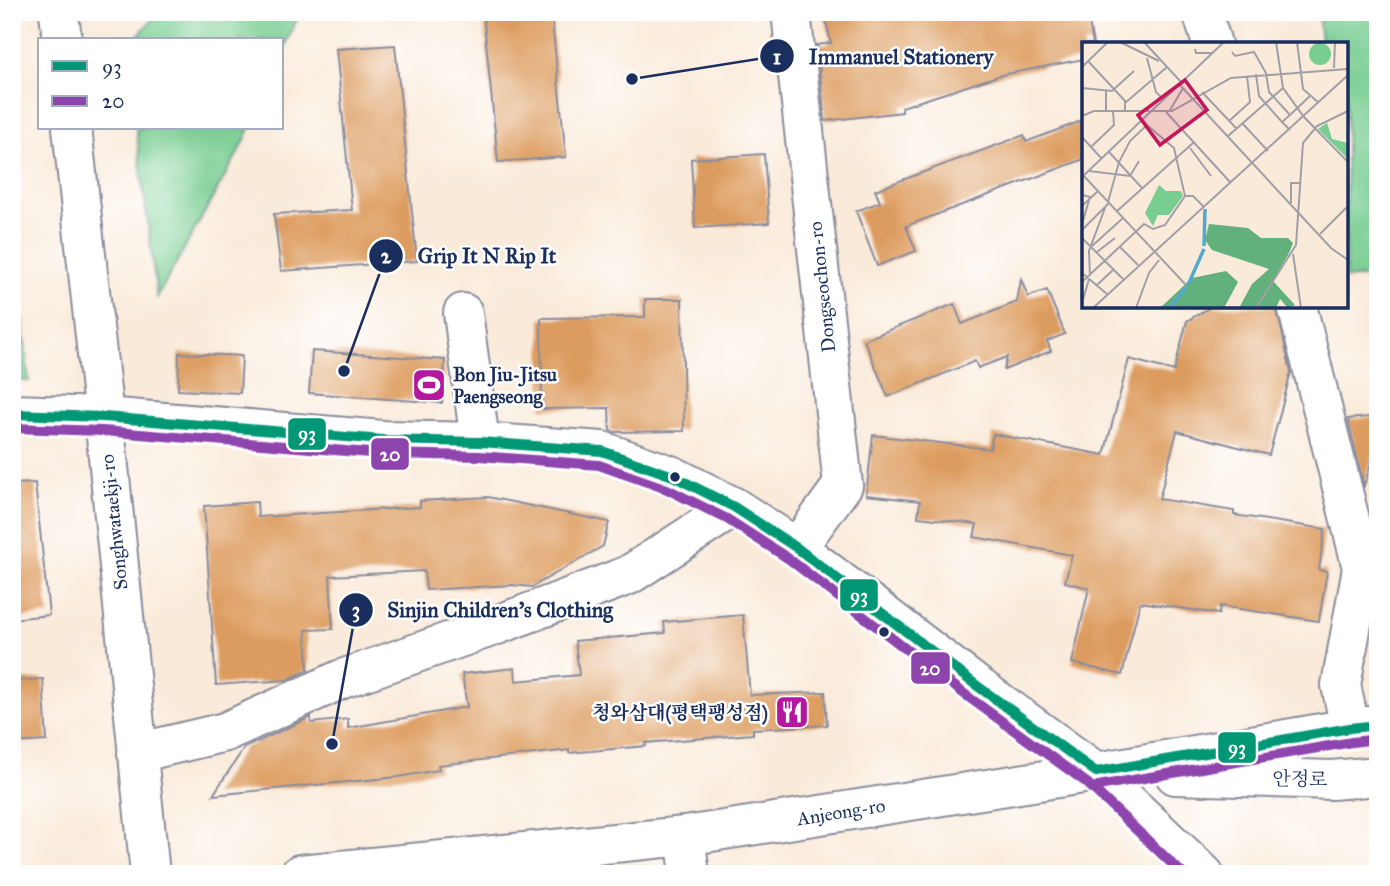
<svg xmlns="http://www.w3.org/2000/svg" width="1390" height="886" viewBox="0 0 1390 886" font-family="'IM FELL Great Primer','Noto Serif KR',serif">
<rect width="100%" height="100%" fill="#fff"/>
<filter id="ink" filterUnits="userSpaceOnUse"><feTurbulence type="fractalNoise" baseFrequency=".0143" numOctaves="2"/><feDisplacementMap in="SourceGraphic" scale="14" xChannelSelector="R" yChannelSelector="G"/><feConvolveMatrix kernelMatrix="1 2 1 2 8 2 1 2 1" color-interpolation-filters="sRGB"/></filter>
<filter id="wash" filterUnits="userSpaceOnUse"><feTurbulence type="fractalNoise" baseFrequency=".00686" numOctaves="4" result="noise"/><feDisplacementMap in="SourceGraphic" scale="28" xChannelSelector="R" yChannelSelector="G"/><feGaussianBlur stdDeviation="1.57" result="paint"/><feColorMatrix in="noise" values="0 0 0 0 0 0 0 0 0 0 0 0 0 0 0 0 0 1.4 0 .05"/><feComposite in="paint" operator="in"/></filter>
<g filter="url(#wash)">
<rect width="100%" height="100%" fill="#f9ead9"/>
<path fill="#78cd91" stroke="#4a7e78" stroke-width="2" d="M 159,12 L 300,12 L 282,53 L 282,40 L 134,40 Z
M 1318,12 L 1378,12 L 1378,276 L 1346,279 L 1346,44 L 1321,44 Z
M 136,128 L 250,128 L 243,144 L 157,297 Z
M 12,226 L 29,381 L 12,381 Z"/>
<g id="blocks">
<path fill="#dd9c5f" d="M 483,12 L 551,12 L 566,157 L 498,162 Z
M 824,12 L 1087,12 L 1093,44 L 1084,44 L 1084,59 L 1001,75 L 902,107 L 902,112 L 825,121 L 817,45 L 831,43 Z
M 395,45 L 417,261 L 281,271 L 274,214 L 352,210 L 336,49 Z
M 1084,120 L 1084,159 L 906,226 L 916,251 L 877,266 L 856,211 L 880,202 L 875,190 L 1024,135 L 1026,142 Z
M 764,154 L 769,223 L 695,228 L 691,159 Z
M 1021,279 L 1028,297 L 1047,290 L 1065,334 L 1047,341 L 1051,351 L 1004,370 L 1007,357 L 978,368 L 975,361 L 888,397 L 864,340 L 954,304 L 962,324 L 1017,302 Z
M 645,299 L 682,299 L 684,431 L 615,432 L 610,430 L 609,408 L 542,409 L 541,318 L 645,317 Z
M 1212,306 L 1276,306 L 1291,372 L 1269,455 L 1177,431 L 1159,499 L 1234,511 L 1234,515 L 1325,529 L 1319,570 L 1327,571 L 1319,621 L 1220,606 L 1219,614 L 1140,602 L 1122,675 L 1072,663 L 1089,588 L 1065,582 L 1072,555 L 974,537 L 977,524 L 918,517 L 920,501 L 866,495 L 873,435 L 990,449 L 993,434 L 1104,455 L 1129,359 L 1174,371 L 1187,321 Z
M 312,351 L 445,360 L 442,403 L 309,393 Z
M 179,353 L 242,356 L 240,393 L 178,390 Z
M 1378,416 L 1378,440 L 1364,486 L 1348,419 Z
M 35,483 L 49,615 L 12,619 L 12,484 Z
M 488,497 L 609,522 L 603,546 L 532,587 L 512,585 L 426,590 L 424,571 L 330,576 L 333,629 L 306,630 L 308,670 L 287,680 L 216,685 L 204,506 L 257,502 L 258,517 L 420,507 L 420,501 Z
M 743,615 L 750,695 L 825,692 L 827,725 L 753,729 L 753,734 L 645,743 L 646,746 L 569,753 L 569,750 L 438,765 L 439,770 L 398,777 L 213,795 L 244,748 L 311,717 L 311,723 L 348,719 L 348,728 L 467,707 L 462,674 L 515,668 L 516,681 L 579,675 L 575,641 L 665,633 L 664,622 Z
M 43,679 L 47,741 L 12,743 L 12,681 Z"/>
</g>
</g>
<g filter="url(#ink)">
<use href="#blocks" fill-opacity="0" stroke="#8a8c9c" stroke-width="2"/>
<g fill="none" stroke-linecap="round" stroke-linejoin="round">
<g stroke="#8a8c9c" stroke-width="42">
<path id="minor" d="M 59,12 L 62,40
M 791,12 L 843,485 L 797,548
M 1202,12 L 1212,44
M 72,128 L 104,417 L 150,874
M 1297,306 L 1362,568
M 463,313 L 480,442
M 12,414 L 104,417 L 383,440 L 480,442 L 602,451 L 673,476 L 734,507 L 797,548 L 976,685 L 1096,772 L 1204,874
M 1350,728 L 1341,685 L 1362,568 L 1378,568
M 137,753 L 225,732 L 342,679 L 497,625 L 629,575 L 734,507
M 685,836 L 690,874"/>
</g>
<g stroke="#8a8c9c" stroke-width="42">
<path id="major" d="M 1175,775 L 1332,780 L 1378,776
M 300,874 L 685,836 L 1096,772 L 1350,728 L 1378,725"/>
</g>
<use href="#minor" stroke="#fff" stroke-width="38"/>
<use href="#major" stroke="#fff" stroke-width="38"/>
<g stroke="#fff" stroke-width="16">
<path id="bus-1" d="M 12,414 L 104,417 L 383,440 L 480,442 L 602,451 L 673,476 L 734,507 L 797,548 L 976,685 L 1096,772
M 1096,772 L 1350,728 L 1378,725"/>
</g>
<g stroke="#fff" stroke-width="16">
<path id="bus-2" d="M 12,428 L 103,431 L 382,454 L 479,456 L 599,465 L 667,489 L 727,519 L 789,559 L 967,696 L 1087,783 L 1183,874
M 1098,786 L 1352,742 L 1378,739"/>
</g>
<use href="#bus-1" stroke="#009775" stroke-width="10"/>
<use href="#bus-2" stroke="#8e44ad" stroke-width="10"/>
</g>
</g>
<defs>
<g id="stadium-square" transform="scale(1.75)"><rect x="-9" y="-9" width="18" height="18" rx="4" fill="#b5179e" stroke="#fff"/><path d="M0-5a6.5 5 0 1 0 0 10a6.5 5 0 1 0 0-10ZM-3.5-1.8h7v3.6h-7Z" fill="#fff"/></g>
<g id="restaurant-square" transform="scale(1.75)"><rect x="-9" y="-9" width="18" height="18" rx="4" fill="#b5179e" stroke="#fff"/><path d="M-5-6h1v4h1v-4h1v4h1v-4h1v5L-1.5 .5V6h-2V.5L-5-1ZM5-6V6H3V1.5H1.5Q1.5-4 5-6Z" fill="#fff"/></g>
</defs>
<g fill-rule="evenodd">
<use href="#stadium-square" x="429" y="385"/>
<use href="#restaurant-square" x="792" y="712"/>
</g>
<g fill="#1b2f5e" stroke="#fff" stroke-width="2.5">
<circle cx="675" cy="477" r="6"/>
<circle cx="884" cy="632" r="6"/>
</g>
<g text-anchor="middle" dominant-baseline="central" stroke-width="5" stroke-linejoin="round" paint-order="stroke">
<g font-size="19" fill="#1b2f5e" stroke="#fff">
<text transform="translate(822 287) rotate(-96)">Dongseochon-ro</text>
<text transform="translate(114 522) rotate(-96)">Songhwataekji-ro</text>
<text transform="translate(1300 779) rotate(1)">안정로</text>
<text transform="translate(841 812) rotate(-9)">Anjeong-ro</text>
</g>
<g font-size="19" font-weight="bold" fill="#1b2f5e" stroke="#fff" text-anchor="start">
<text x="453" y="374">Bon Jiu-Jitsu<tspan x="453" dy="22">Paengseong</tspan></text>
<text x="768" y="712" text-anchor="end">청와삼대(평택팽성점)</text>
</g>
</g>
<g transform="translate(1082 42)">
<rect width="266" height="266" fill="#f9ead9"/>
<path d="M 127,182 L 166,186 L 179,196 L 206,196 L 211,201 L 207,211 L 191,239 L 213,263 L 206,266 L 198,257 L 194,266 L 157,266 L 170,242 L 187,227 L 130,208 L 123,198 ZM 144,229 L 156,240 L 142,266 L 78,266 L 110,236 Z" fill="#62b07b"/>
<path d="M227 12a11 11 0 1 1 22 0a11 11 0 1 1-22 0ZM 245,81 L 250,97 L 266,101 L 266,117 L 236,87 ZM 77,143 L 84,149 L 99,149 L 101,154 L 87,173 L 76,173 L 71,184 L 63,171 Z" fill="#78cd91"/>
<path fill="none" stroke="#52a8cf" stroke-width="3.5" d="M 122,204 L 123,167M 106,243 L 122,207M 88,266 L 104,245"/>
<path fill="none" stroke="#a09fa8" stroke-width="2" d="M 38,0 L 77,19M 62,0 L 99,40M 194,0 L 201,46M 215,0 L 221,47 L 237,61M 113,7 L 114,11 L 131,11M 150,10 L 153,14 L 172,10 L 184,31 L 187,50 L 208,73 L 200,80 L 208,88M 65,16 L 74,50 L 81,57M 6,19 L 43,59 L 43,69M 0,25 L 26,0M 252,26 L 253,0M 174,32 L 177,54 L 200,80M 97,42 L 249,206 L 266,218M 0,46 L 30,49 L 52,29M 24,48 L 24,69M 120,50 L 154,86M 43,61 L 85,25M 84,70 L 148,140M 87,70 L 101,46M 208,73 L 229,53M 0,74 L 12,69 L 90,69 L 149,36 L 266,27M 147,79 L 168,60 L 165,34M 160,81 L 186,109M 146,94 L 201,46 L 222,75 L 266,120M 0,95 L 20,117M 9,105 L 32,83 L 31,69M 108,106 L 129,134M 27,110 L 60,146M 7,129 L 48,134 L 57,119M 0,132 L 104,243M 0,135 L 142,0M 0,153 L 8,155 L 0,182M 103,154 L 111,154 L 121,164M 26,160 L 37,120 L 48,99 L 65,83 L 61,78M 209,161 L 209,141 L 219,141M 0,164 L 16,149M 35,169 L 111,101M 0,188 L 27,161M 238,192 L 266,164M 0,196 L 42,238M 10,204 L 41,176M 38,205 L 56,223M 15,210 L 33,196M 211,212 L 219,266M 0,231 L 25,252M 8,234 L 7,209 L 23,166M 0,240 L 62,182 L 71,187 L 83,183 L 103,154 L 92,106 L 65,83M 15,243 L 31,228M 0,261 L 7,237M 11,266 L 266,33M 54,266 L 67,231 L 77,218M 174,266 L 214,203 L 221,101 L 235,84 L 266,69"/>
<path fill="#c2185b" fill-opacity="0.15" stroke="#c2185b" stroke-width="3.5" d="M 103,38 L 125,68 L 78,103 L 56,73 Z"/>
<rect width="266" height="266" fill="none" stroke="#1b2f5e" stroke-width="3.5"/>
</g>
<path fill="none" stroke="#1b2f5e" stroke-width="2.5" d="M632 79L777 56M344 371L386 256M332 744L356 610"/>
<g fill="#1b2f5e" stroke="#fff" stroke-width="2.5">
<circle cx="632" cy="79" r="7"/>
<circle cx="344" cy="371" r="7"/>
<circle cx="332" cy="744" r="7"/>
<circle cx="777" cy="56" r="18"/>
<circle cx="386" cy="256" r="18"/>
<circle cx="356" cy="610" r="18"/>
</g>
<g font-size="21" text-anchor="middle" font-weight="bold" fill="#fff">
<text x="777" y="64">1</text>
<text x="386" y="263">2</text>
<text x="356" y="617">3</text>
</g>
<g font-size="21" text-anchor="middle" font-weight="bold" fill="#1b2f5e" stroke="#fff" stroke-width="5" stroke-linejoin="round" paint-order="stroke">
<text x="901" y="64">Immanuel Stationery</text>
<text x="487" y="263">Grip It N Rip It</text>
<text x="500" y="617">Sinjin Children's Clothing</text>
</g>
<g stroke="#fff" stroke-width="2.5">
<rect x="287" y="417" width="40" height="34" rx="7" fill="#009775"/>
<rect x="370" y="437" width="40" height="34" rx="7" fill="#8e44ad"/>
<rect x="839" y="578" width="40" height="34" rx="7" fill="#009775"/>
<rect x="910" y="651" width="41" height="34" rx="7" fill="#8e44ad"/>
<rect x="1217" y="731" width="40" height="33" rx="7" fill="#009775"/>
</g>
<g font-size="19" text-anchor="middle" font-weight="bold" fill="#fff">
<text x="307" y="440">93</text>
<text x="390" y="461">20</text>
<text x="859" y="602">93</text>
<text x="930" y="675">20</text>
<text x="1237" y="754">93</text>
</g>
<rect width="1390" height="886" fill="none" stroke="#fff" stroke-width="42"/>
<rect x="38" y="38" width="245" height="91" fill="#ffffff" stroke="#a4acbf" stroke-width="2"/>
<rect x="52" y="61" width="35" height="10" fill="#009775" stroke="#a4acbf" stroke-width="2"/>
<text x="102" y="74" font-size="21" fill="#1b2f5e">93</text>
<rect x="52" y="96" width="35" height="10" fill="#8e44ad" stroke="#a4acbf" stroke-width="2"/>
<text x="102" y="108" font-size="21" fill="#1b2f5e">20</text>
</svg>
